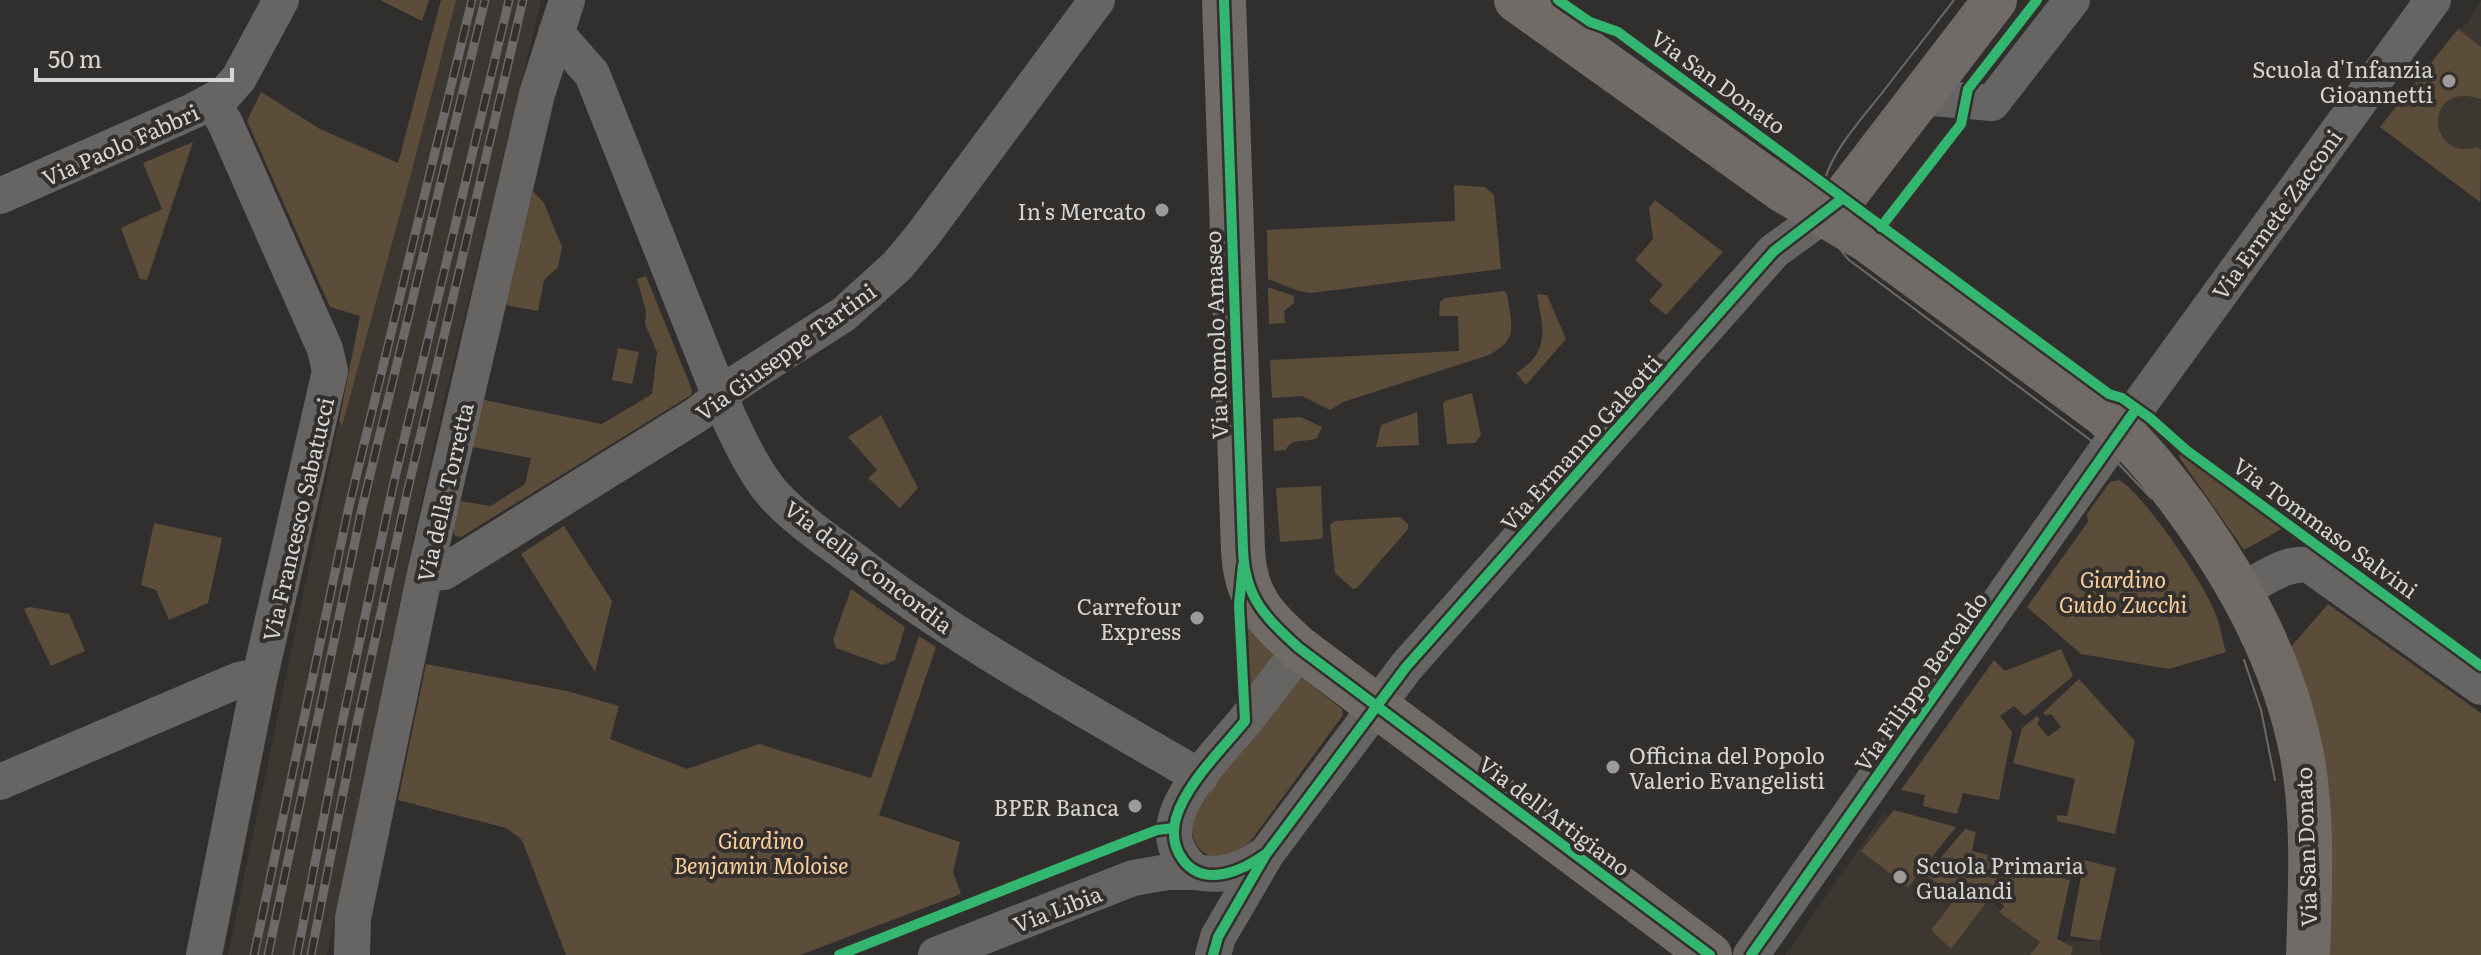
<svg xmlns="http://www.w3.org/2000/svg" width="2481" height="955" viewBox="0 0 2481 955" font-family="Literata,serif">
<rect width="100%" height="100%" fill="#312f2e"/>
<path fill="#3c3731" d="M 441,0 L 541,0 L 442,410 L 409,557 L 327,955 L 228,955 L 339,421 Z
M 2481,0 L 2481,202 L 2380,127 L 2458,29 L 2467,24 Z
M 1884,813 L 2040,942 L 2100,941 L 2101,955 L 1785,955 Z"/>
<path fill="#5c4c3a" d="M 380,0 L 429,0 L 422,21 Z
M 441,0 L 456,0 L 412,170 L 342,426 L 339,421 L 360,316 L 330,307 L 247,121 L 261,92 L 320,129 L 398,163 Z
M 2458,29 L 2481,47 L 2481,99 C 2422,79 2427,163 2477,147 L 2481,150 L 2480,202 L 2380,127 Z
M 193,142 L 147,280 L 140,279 L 121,228 L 162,209 L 143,163 Z
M 1454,185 L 1485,187 L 1494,195 L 1501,269 L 1311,293 L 1299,291 L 1268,279 L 1267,230 L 1455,221 Z
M 533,191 L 544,203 L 562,247 L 558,267 L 544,280 L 538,311 L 506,305 Z
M 1655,200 L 1723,252 L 1666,315 L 1649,301 L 1663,285 L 1635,260 L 1653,239 L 1649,208 Z
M 646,276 L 692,390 L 691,395 L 461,537 L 455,536 L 453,529 L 460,501 L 491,506 L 525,484 L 531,458 L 472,447 L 484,400 L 602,424 L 652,394 L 657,352 L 645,324 L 646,311 L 637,279 Z
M 1268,287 L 1294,296 L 1294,303 L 1284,311 L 1285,323 L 1269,324 Z
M 1504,291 L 1507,294 C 1511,324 1520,339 1489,355 L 1343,402 L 1330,410 L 1302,396 L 1272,398 L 1270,360 L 1459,351 L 1458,316 L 1439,316 L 1440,302 L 1445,298 Z
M 1537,294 L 1547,295 L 1566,339 L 1526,385 L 1516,373 C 1551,352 1543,329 1537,294 Z
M 618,348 L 639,352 L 632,384 L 612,380 Z
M 1472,393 L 1481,435 L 1475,443 L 1447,444 L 1443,404 L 1445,401 Z
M 1417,412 L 1419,445 L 1376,447 L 1381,425 Z
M 881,415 L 918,488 L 900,508 L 868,478 L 877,470 L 848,437 Z
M 1301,417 L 1322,427 L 1317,438 C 1306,443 1291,437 1286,450 L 1274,451 L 1273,419 Z
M 2181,453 L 2282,525 L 2282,529 L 2244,550 L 2179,457 Z
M 2119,480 C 2145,495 2202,581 2214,610 C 2220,623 2222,639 2226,652 L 2169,669 L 2081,654 L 2027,607 L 2088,522 L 2087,514 L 2110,482 Z
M 1321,486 L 1323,537 L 1320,539 L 1280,542 L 1276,488 Z
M 1400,517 L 1408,524 L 1408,529 L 1357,588 L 1353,589 L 1335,573 L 1330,525 L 1334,521 Z
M 154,523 L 222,538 L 208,603 L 169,620 L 156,590 L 141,585 Z
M 564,526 L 612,601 L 595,672 L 521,554 Z
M 851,589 L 905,627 L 895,660 L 883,665 L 836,648 L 833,640 Z
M 2328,604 L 2481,713 L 2481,955 L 2327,955 L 2289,649 Z
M 30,607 L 69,614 L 85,651 L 51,666 L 24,609 Z
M 1247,623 L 1277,650 L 1250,692 Z
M 919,636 L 936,647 L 879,815 L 960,842 L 953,872 L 961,894 L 800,955 L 566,955 L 524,845 L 520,838 L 506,828 L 398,800 L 426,664 L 567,691 L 619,706 L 610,739 L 687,769 L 759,744 L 871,778 Z
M 2061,649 L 2073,676 L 2025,716 L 2014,706 L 2000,716 L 2012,732 L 1999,800 L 1963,793 L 1957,814 L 1923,806 L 1925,795 L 1901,790 L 1994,660 L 2005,671 Z
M 1298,675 L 1342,709 L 1343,715 L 1250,842 C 1243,848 1232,857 1222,858 C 1203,859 1190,843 1192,824 C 1193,818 1196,811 1198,805 Z
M 2079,679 L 2135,741 L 2115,834 L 2057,821 L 2057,815 L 2067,816 L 2075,779 L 2013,763 L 2022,728 L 2037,716 L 2040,720 L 2037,723 L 2048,737 L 2061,727 L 2051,714 L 2046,716 L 2043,713 Z
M 1894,810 L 1956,827 L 1908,887 L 1861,851 Z
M 1965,829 L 1976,832 L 1972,851 L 1988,855 L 1987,861 L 2070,880 L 2057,939 L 2073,947 L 2071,955 L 2030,955 L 2040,942 L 1999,912 L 2004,906 L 1992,895 L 1951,949 L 1931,930 L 1956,898 L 1926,875 Z
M 2084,860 L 2116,868 L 2100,941 L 2070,936 Z"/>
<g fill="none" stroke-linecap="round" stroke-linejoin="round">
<path stroke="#666564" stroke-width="36" d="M 556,33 L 592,74 L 728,416 C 741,443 754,472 774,495 C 799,522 830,542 859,564 C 966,646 1085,709 1200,777
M 1921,97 L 1992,103 L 2072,0
M 0,196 L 193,111 L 225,94 L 239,78 L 281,0
M 425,573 L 444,572 L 698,414 L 735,384 L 844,314 L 897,266 L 922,236 L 1097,0
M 2241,591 C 2261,581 2288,559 2311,566 L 2481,687
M 1299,648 L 1297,654 C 1279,677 1262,700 1244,722 C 1221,750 1176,794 1174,830 C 1173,848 1182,861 1196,872 C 1223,878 1245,869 1267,853 L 1406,667 L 1774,251 L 1824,215
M 0,782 L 222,687 L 239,680 L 260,676
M 204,955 L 260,676 L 330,371 L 325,349 L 226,125 L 213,101
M 352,955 L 353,918 L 425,573 L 537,94 L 567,0
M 936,955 L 1133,878 L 1168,872 L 1196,872
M 1213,955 L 1218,937 L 1267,853
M 1751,955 L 2105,452 L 2433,0"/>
<path stroke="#716b67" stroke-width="44" d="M 1224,0 L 1243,550 C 1245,598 1265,617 1299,648 L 1710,955
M 1516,0 L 1782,190 L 1868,241 L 2103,414 C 2134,441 2160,472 2184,505 C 2239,580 2284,662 2302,755 C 2314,821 2310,889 2308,955
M 1824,215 L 1847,193 L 1995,0"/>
<path stroke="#6b6a69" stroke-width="2" d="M 1954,0 C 1930,31 1906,62 1882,93 C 1839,147 1790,195 1849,260 L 2089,439 L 2114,459 L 2151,498
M 1972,0 L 1849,157 L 1836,184 L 1834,206 L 1841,231 L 1862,255 C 1919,299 1979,341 2037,384 C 2066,405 2097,426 2123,450 C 2210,531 2272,663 2287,780 C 2294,838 2291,897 2290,955
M 2244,660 L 2261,710 L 2275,780"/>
<g stroke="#6b6a69" stroke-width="9">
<path id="rail" d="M 254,955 L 349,506 L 472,0
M 268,955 L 362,508 L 485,0
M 297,955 L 343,719 L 393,486 L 509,0
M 311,955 L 357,723 L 407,493 L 523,0"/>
</g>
<use href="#rail" stroke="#322f2d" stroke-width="6" stroke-dasharray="18" stroke-linecap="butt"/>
<g stroke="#322f2d" stroke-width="15">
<path id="cycleway" d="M 1224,0 L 1243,550 C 1245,598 1265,617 1299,648 L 1710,955
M 1558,0 L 1590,22 L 1618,32 L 2109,394 L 2122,398 L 2150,418 L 2186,450 L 2481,666
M 1881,227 L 1961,124 L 1968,89 L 2037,0
M 1243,565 L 1239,605 L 1245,721 C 1222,749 1186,784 1176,818 C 1172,833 1174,848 1183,860 C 1205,889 1244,870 1267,853 L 1406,667 L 1774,251 L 1843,198
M 839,955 L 1118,845 L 1157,830 L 1174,828
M 1213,955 L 1218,937 L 1265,856
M 1751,955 L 2136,409"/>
</g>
<use href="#cycleway" stroke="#33b770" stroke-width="10"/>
</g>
<g fill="#9c9b99" stroke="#322f2d" stroke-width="3">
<circle cx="2449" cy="81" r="8"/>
<circle cx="1162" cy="210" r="8"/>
<circle cx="1197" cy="618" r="8"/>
<circle cx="1613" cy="767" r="8"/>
<circle cx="1135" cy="806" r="8"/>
<circle cx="1900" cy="877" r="8"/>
</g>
<g text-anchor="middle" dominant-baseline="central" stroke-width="8" stroke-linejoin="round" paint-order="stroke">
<g font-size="22" fill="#d6d5d3" stroke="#322f2d" text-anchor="end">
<text x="2433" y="68">Scuola d'Infanzia<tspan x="2433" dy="25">Gioannetti</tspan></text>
<text x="1146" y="210">In's Mercato</text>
<text x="1181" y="605">Carrefour<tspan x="1181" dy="25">Express</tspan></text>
<text x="1629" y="754" text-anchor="start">Officina del Popolo<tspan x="1629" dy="25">Valerio Evangelisti</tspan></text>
<text x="1119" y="806">BPER Banca</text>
<text x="1916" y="864" text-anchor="start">Scuola Primaria<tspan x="1916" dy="25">Gualandi</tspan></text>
</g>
<g font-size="22" fill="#d6d5d3" stroke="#322f2d">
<text transform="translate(1719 81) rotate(36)">Via San Donato</text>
<text transform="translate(120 144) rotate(-24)">Via Paolo Fabbri</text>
<text transform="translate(2276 214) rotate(-54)">Via Ermete Zacconi</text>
<text transform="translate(1215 335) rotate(-92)">Via Romolo Amaseo</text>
<text transform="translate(785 351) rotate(-36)">Via Giuseppe Tartini</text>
<text transform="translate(1580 442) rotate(-48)">Via Ermanno Galeotti</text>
<text transform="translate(444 492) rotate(-77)">Via della Torretta</text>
<text transform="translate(297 519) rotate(-77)">Via Francesco Sabatucci</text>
<text transform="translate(2326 527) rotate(36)">Via Tommaso Salvini</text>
<text transform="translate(869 566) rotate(37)">Via della Concordia</text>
<text transform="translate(1920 681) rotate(-55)">Via Filippo Beroaldo</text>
<text transform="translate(1555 815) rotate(37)">Via dell'Artigiano</text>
<text transform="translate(2305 847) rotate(-92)">Via San Donato</text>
<text transform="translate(1057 908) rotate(-21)">Via Libia</text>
</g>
<g font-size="22" font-style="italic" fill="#fcd09d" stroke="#322f2d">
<text x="2123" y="578">Giardino<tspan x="2123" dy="25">Guido Zucchi</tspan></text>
<text x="761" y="839">Giardino<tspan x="761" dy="25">Benjamin Moloise</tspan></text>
</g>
</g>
<path d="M36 68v12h196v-12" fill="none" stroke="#d6d5d3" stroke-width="4"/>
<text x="48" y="68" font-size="24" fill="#d6d5d3" stroke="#322f2d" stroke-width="6" paint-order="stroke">50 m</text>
</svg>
